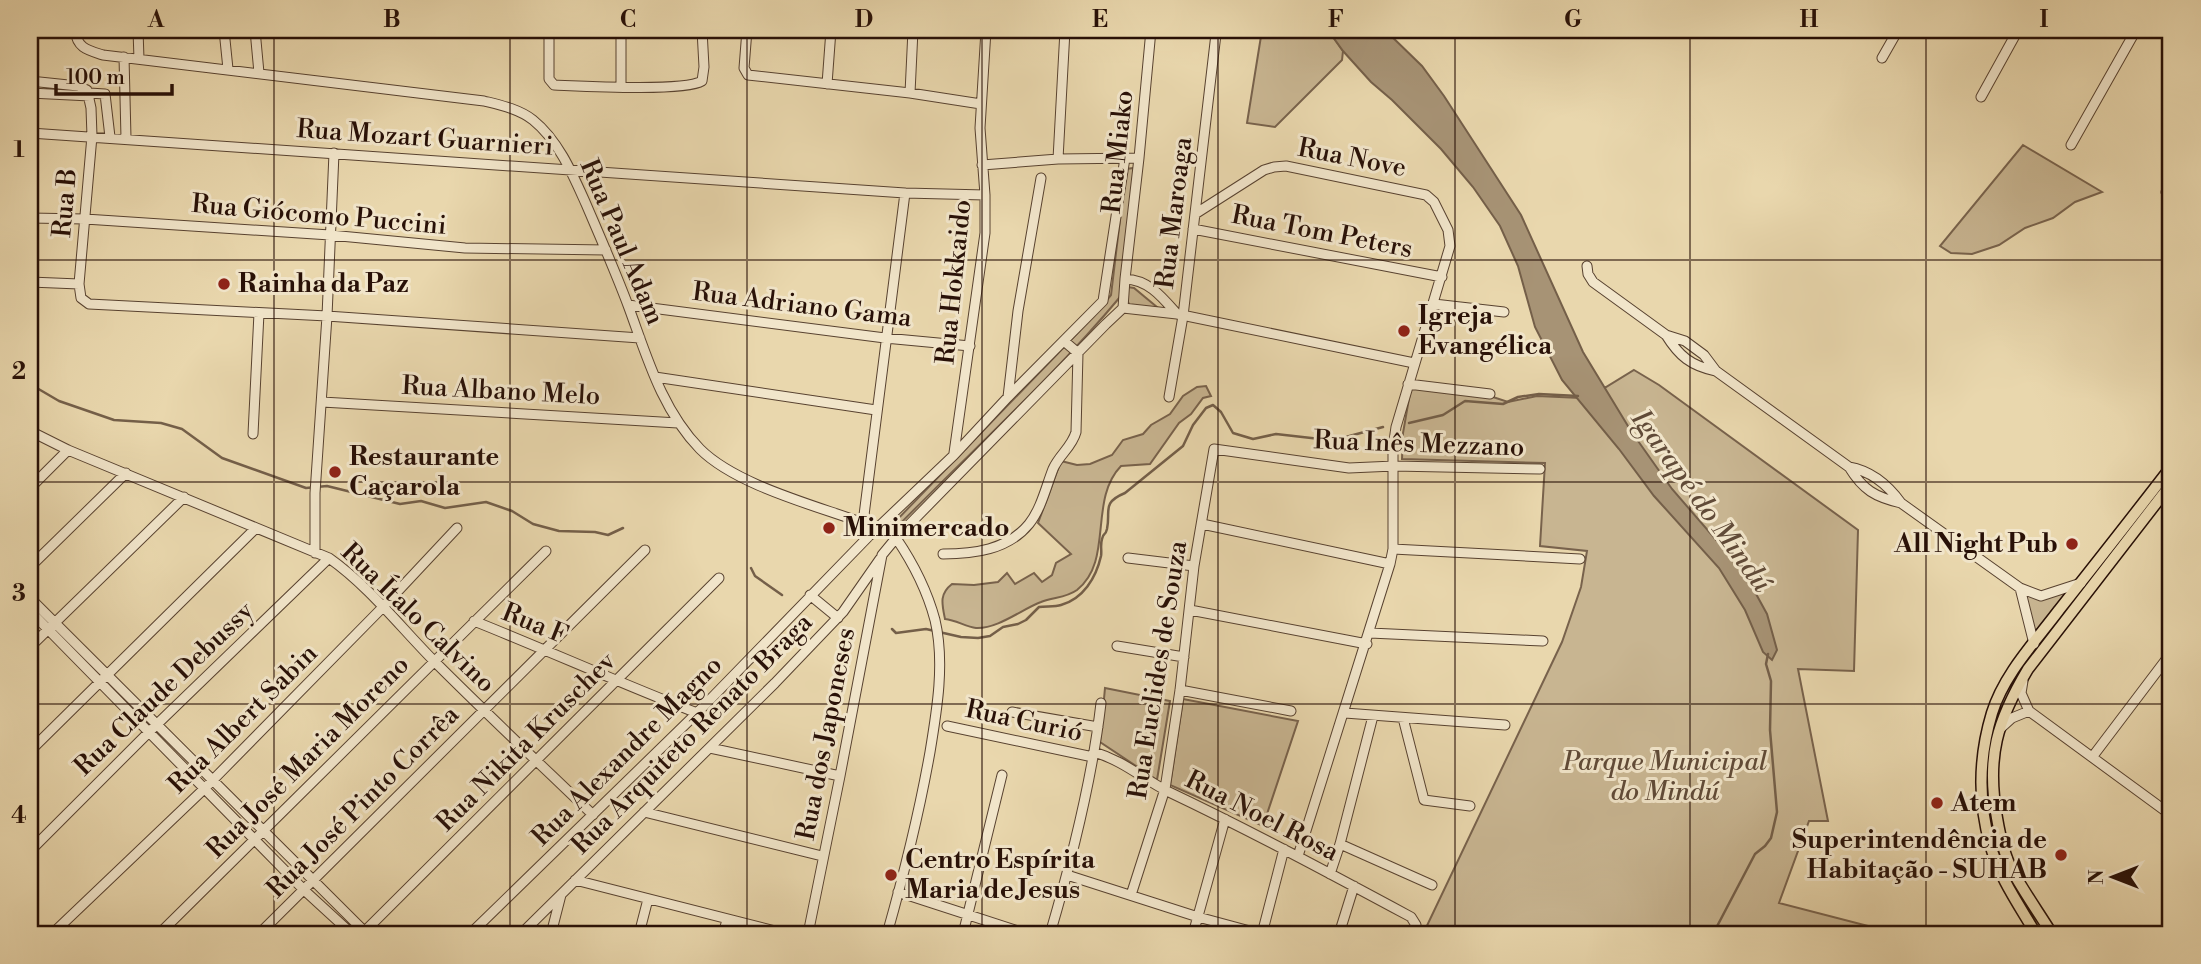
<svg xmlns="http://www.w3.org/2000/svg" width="2201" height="964" viewBox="0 0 2201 964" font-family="'Libre Bodoni',serif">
<rect width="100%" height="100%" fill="#e9d7ad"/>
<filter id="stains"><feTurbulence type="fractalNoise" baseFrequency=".00286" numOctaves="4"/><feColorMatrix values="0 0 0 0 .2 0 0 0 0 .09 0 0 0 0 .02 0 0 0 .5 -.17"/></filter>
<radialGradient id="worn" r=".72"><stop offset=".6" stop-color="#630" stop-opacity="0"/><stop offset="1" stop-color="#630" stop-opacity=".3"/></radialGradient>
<path fill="#c8b591" stroke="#78624c" stroke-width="2" d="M 1262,30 L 1328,30 L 1343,51 L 1342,60 L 1275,127 L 1247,123 Z
M 2023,145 L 2102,192 L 2075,202 L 2053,218 L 2025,228 L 1999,245 L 1972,254 L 1951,253 L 1940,246 Z
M 1134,168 L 1121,286 L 1134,288 L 1163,312 L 1130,305 L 1123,295 L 1120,297 C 1051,380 969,453 894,530 L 891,529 L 891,526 L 1094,316 L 1111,295 L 1126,169 Z
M 1634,370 L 1659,385 L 1858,530 L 1854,671 L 1798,669 L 1828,821 L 1809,821 L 1779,903 L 1899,934 L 1423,934 L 1562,642 L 1581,587 L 1587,551 L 1540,546 L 1545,463 L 1402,459 L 1403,433 L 1411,387 L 1493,397 L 1508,402 L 1537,396 L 1581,398 L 1606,387 Z
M 1206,386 L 1211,396 L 1203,398 L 1191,414 L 1179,423 L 1150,464 L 1121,466 C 1088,500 1114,561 1077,590 C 1066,598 1053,597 1041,602 C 1022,609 998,629 976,628 C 966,627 956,620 945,619 C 942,604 939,594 952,584 L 974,585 L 998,582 L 1007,573 L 1015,584 L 1034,573 L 1042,582 L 1052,575 L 1056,563 L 1071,554 L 1038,523 L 1061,461 L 1077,465 L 1090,464 L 1112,455 L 1123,440 L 1143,434 L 1151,425 L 1170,414 L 1183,396 L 1197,387 Z
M 2070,589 L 2032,637 L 2024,592 L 2041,598 Z
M 1105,688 L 1170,701 L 1157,780 L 1100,742 Z
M 1183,699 L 1298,721 L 1263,826 L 1170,785 Z"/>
<path fill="#a79375" stroke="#745f49" stroke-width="2" d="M 1328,30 L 1385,30 L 1422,66 L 1444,96 L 1521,215 L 1583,352 L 1631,431 L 1672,489 L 1744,572 L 1767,614 L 1777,650 L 1772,660 L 1763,652 L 1745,610 L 1719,568 L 1654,496 L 1619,449 L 1562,380 L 1535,327 L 1518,266 L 1500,226 L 1473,187 L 1441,149 L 1392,100 L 1371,82 L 1343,51 Z"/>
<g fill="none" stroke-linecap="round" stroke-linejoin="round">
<path stroke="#745f49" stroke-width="2.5" d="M 30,384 L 59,401 L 114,420 L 161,423 L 182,429 L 222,458 L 306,488 L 327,486 L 400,504 L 421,501 L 445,508 L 486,502 L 512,511 L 533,524 L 559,531 L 595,532 L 608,535 L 623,528
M 1409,423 L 1443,415 L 1465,401 L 1503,404 L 1518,397 L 1539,394 L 1578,396
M 751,568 L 755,576 L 782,595
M 892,629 L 896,633 L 926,629 L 961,637 L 978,638 L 990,636 L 1003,627 L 1018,624 L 1026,620 L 1039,607 C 1046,606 1055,607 1061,605 C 1083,599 1096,578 1101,556 C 1102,551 1100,545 1102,539 C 1104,531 1105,537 1107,529 C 1111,511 1101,503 1125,493 L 1183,446 L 1193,425 L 1206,408 L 1213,405 L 1221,412 L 1233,433 L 1253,439 L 1276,434 L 1320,439 L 1342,438 L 1383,427
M 1713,934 L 1755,854 L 1765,846 L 1771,838 L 1777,812 L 1770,730 L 1771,681 L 1766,664 L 1768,654"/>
<g stroke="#584230" stroke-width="11">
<path id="minor" d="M 75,30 C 77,48 87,50 103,55 L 484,101 C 500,105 519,109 533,120 C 559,141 573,175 586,204 C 601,239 616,273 629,308 C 647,357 662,410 700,449 C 736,485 814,505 863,523 L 869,536
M 138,30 L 139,59
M 224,30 L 228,69
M 255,30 L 259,73
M 549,30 L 549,79 L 554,85 C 580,86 684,92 702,81 L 704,67 L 702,30
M 621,30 L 621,87
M 747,30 L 744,68 L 748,75 L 910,93 L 981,104
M 124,57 L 126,138
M 1882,58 L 1898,30
M 30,81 L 78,86 L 87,90 L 91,108 L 92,136 L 79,284 L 81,298 L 89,304 L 327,316 L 640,338
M 827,84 L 831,30
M 30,93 L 90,96
M 89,93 L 105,94 L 110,137
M 910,93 L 913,30
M 1981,97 L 2018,30
M 30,133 L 905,193 L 985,195
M 2071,145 L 2136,30
M 1058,159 L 1065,30
M 982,165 L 1058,159 L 1139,158
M 2166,192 L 2171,181
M 1195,214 L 1264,170 L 1274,167 L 1286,166 L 1426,195 L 1434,202 L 1448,230 L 1450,246 L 1396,427 L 1393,448 L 1393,549 L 1390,564 L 1298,856
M 30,218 L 85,219 L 330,235 L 465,248 L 606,250
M 1193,229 L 1442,277
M 1587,266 L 1588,274 L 1593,282 L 1666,335 L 1685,341 L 1704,355 L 1716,371 L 1849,467 C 1863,490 1875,497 1901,503
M 1125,279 C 1149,280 1162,297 1177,314
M 30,282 L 79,284
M 1434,304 L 1504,312
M 628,305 L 885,338 L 970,346
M 1123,308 L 1177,314 L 1414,363
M 1666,335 C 1679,356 1691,366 1716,371
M 655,377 L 876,410
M 1408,384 L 1490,394
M 1008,397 L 1018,311 L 1041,178
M 1169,397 L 1183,316 L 1216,34
M 322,402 L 678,423
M 30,431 L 68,450 L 329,558 C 370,587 401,628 436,663 C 487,714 540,764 593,815
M 253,434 L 259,313
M 954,453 L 985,233 L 985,195 L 980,128 L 986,30
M 1849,467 C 1872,471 1888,485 1901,503 L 2020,588 L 2041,596 L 2081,583
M 30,488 L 68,450
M 863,523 L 905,193
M 1202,524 L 1390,564
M 1393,549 L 1580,559
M 315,553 L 315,493 L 327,316 L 334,153
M 943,554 C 973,554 1008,550 1029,524 C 1041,509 1046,487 1053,469 C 1059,455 1072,447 1076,432 L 1078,353 L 1064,341
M 1128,558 L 1194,566
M 30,567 L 126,473
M 2020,588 L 2034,644
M 810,595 L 838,618
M 30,598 L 367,934
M 1190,610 L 1367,644
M 30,611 L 304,890 L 352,934
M 474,621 C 549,651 622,684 697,713
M 1370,633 L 1543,641
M 1117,646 L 1184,657
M 30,647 L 184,497
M 2023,681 L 2021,693 L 2029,711 L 2171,815
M 1180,690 L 1291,711
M 1012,712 L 1098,727
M 1345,713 L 1505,725
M 1403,718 L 1424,800 L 1470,806
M 947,726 L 1093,757
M 2001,728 L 2012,718 L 2029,711
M 710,748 L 840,776
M 30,751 L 256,528
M 1094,752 C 1124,761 1143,779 1169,792 C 1251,831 1331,874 1411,917 L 1416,925 L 1413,934
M 2093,756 L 2171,653
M 644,812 L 822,856
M 1340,844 L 1432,885
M 30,851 L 149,732 L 329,558
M 1330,874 L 1340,844 L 1373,716
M 1067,875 L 1198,917 L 1261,934
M 575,880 L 787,934
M 898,892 L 1027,934
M 1131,895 L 1165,789 L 1180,690 L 1194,566 L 1214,449 L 1349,468 L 1394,466 L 1540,469
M 52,934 L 204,789 L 383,607 L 457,528
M 159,934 L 546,551
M 259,934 L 645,550
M 362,934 L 719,578
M 470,934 L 697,713 L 869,536 L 954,455 L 1008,397 L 1103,301 L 1125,158
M 521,934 L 775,683 L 843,612 L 880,559
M 551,934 L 561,895
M 639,934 L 648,899
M 723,934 L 727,920
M 808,934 L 840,776 L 882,555 L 896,538 L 1106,324 L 1123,308 L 1125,279 L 1139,158 L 1151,30
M 887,934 C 904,874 919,814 930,752 C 937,710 945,662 935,620 C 927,590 913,563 896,538
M 963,934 L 1002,775
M 1050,934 C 1072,859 1092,781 1101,703
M 1193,934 L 1225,819
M 1262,934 L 1284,849
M 1339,934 L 1354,886"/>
</g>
<g stroke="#281007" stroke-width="13">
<path id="major" d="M 2036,934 C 2019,905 1999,877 1990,844 C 1978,801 1979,756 1992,713 C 2004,674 2035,642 2059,610 C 2097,562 2134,515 2171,467
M 2052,934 C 2039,913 2024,892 2012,870 C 2004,854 2000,836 1997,818 C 1986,757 1997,721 2028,669 L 2171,484"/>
</g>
<use href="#minor" stroke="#f1e5ca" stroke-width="9"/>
<use href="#major" stroke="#e9d7ad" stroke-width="10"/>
</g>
<path fill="none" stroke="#281007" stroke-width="2" stroke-opacity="0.55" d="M 274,30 L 274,934M 510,30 L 510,934M 747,30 L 747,934M 982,30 L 982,934M 1218,30 L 1218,934M 1455,30 L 1455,934M 1690,30 L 1690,934M 1926,30 L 1926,934M 30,260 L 2171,260M 30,482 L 2171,482M 30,704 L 2171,704"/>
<g fill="#8f2418" stroke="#f1e5ca" stroke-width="2.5">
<circle cx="224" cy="284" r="7"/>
<circle cx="1404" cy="331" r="7"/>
<circle cx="335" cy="472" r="7"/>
<circle cx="829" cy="528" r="7"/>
<circle cx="2072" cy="544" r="7"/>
<circle cx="1937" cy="803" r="7"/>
<circle cx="2061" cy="855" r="7"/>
<circle cx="891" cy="875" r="7"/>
</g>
<g text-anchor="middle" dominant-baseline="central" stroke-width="6" stroke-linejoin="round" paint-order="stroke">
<g font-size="26" fill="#281007" stroke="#f1e5ca">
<text transform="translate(425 138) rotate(4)">Rua Mozart Guarnieri</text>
<text transform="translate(1118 152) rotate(-84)">Rua Miako</text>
<text transform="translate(1352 158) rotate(11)">Rua Nove</text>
<text transform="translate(65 203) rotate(-85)">Rua B</text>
<text transform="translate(1174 213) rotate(-83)">Rua Maroaga</text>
<text transform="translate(319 215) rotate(5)">Rua Giócomo Puccini</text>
<text transform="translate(1322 232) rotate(11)">Rua Tom Peters</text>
<text transform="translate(622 242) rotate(67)">Rua Paul Adam</text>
<text transform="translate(954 282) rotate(-84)">Rua Hokkaido</text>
<text transform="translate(802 305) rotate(7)">Rua Adriano Gama</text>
<text transform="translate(501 391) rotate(3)">Rua Albano Melo</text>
<text transform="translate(1419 444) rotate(2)">Rua Inês Mezzano</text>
<text transform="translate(418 618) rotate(44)">Rua Ítalo Calvino</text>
<text transform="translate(535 624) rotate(22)">Rua F</text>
<text transform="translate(1158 670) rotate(-81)">Rua Euclides de Souza</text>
<text transform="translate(164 689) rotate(-44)">Rua Claude Debussy</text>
<text transform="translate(243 719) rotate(-45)">Rua Albert Sabin</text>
<text transform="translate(1024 721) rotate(12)">Rua Curió</text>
<text transform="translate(692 734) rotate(-45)">Rua Arquiteto Renato Braga</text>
<text transform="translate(826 734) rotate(-79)">Rua dos Japoneses</text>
<text transform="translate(526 742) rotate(-45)">Rua Nikita Kruschev</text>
<text transform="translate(627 751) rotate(-45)">Rua Alexandre Magno</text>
<text transform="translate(308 757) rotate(-45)">Rua José Maria Moreno</text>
<text transform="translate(363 802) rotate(-45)">Rua José Pinto Corrêa</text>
<text transform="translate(1262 816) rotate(27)">Rua Noel Rosa</text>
</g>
<g font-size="26" font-weight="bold" fill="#281007" stroke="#f1e5ca" text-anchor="start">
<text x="238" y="284">Rainha da Paz</text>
<text x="1418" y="316">Igreja<tspan x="1418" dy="30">Evangélica</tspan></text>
<text x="349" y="457">Restaurante<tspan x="349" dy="30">Caçarola</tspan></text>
<text x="843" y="528">Minimercado</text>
<text x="2058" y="544" text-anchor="end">All Night Pub</text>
<text x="1951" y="803">Atem</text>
<text x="2047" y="840" text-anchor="end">Superintendência de<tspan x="2047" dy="30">Habitação - SUHAB</tspan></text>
<text x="905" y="860">Centro Espírita<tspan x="905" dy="30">Maria de Jesus</tspan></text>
</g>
<g font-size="26" font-style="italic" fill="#604a37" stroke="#f1e5ca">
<text x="1665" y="762">Parque Municipal<tspan x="1665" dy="30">do Mindú</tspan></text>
</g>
<g font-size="28" font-style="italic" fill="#614b38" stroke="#f1e5ca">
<text transform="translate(1701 501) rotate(54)">Igarapé do Mindú</text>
</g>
</g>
<rect width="2201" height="964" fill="none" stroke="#e9d7ad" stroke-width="77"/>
<g transform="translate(2113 877) rotate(270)" stroke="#f1e5ca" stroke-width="5" paint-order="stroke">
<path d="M0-5L12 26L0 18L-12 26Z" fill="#281007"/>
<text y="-10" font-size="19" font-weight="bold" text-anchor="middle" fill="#281007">N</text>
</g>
<path d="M56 84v10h116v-10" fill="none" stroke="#281007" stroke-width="3.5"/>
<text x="66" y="84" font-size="21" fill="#281007" stroke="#f1e5ca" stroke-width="5" paint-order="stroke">100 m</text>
<rect x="38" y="38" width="2124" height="888" fill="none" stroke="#281007" stroke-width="2.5"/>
<g font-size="23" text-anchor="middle" font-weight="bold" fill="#281007">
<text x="156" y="27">A</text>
<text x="392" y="27">B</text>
<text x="628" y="27">C</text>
<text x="864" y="27">D</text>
<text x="1100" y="27">E</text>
<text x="1336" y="27">F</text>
<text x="1573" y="27">G</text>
<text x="1809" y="27">H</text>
<text x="2044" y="27">I</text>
<text x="19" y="157">1</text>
<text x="19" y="379">2</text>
<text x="19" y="601">3</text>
<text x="19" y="823">4</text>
</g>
<rect width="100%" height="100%" filter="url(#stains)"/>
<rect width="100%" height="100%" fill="url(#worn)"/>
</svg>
